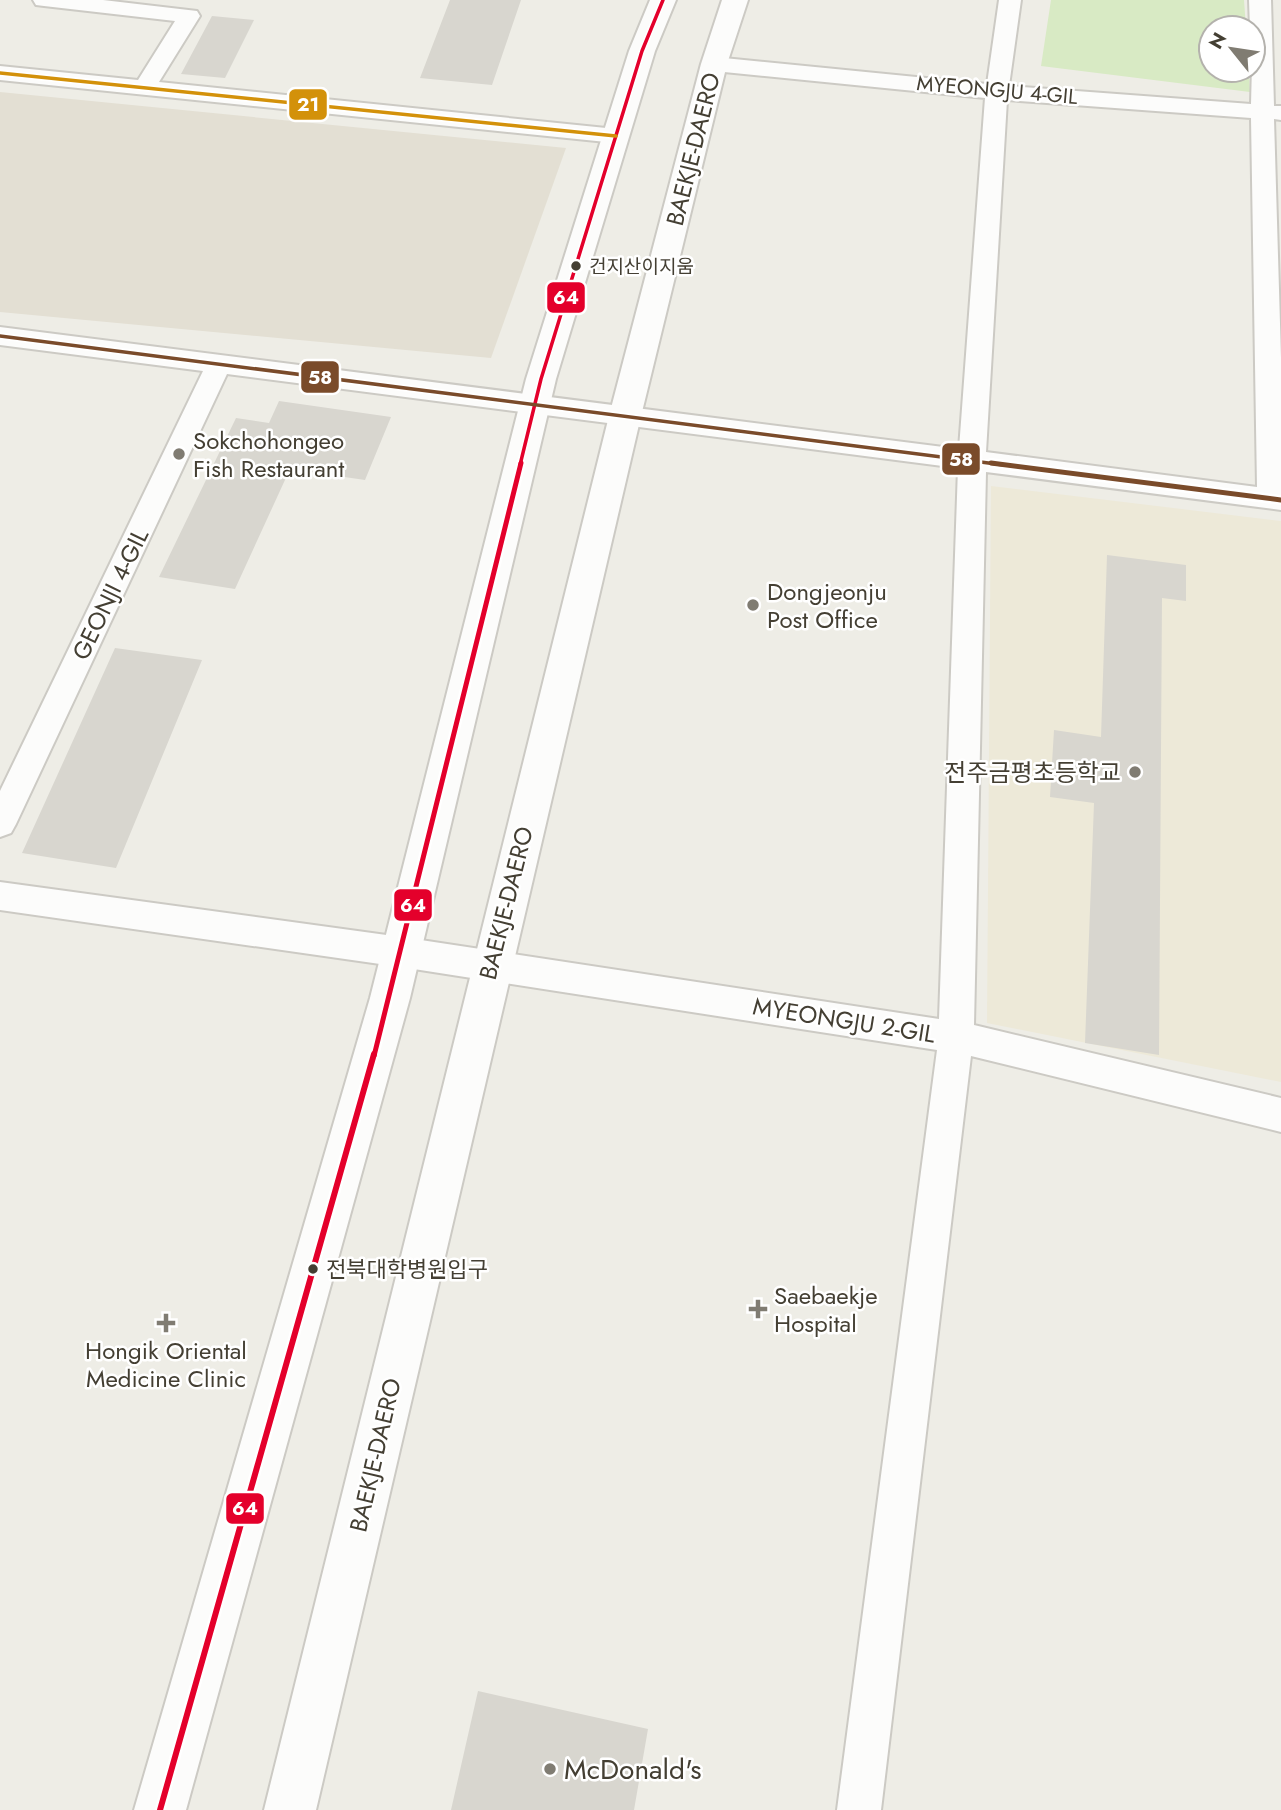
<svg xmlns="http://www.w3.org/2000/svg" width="1281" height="1810" viewBox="0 0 1281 1810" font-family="Jost,'Noto Sans KR',sans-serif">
<rect width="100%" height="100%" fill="#eeede6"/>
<path fill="#e3dfd3" d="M 0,92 L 566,148 L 491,358 L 0,312 Z"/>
<path fill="#ede9d8" d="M 991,486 L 1281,521 L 1281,1082 L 987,1023 Z"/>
<path fill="#d8eac4" d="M 1051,0 L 1244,0 L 1246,28 L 1211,28 L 1211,70 L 1249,70 L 1250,92 L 1041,66 Z"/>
<path fill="#d8d6cf" d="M 450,0 L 521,0 L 492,85 L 420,78 Z
M 212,16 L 254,20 L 225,78 L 181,74 Z
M 279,401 L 391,417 L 365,480 L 290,469 L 235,589 L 159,577 L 236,418 L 269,423 Z
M 1107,555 L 1186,565 L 1186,601 L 1162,598 L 1159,1055 L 1085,1043 L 1094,803 L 1050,797 L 1054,730 L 1101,737 Z
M 115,648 L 202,660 L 116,868 L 22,853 Z
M 478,1691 L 648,1729 L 634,1810 L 451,1810 Z"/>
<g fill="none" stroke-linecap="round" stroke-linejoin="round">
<g stroke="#cccac4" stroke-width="4">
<path id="minor" d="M 33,0 L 103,0 L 197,11 L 200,16 L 159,82 L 616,129 L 624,131 L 628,136 L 624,141 L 616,143 L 0,80 L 0,66 L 138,80 L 175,21 L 44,6 L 36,5 Z
M 999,0 L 1021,0 L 1009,86 L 1251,104 L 1253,28 L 1250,28 L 1249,0 L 1271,0 L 1274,106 L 1281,106 L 1281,120 L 1274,119 L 1281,358 L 1281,510 L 986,472 L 974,1025 L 1281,1098 L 1281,1132 L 971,1056 L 881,1810 L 837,1810 L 937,1050 L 401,967 L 0,910 L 0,882 L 401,937 L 939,1019 L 958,468 L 227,374 L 16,824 L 11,833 L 0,837 L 0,791 L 203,371 L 0,345 L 0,327 L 959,449 L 985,98 L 714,71 L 706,69 L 703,64 L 706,59 L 714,57 L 987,84 ZM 1007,100 L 1251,118 L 1257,487 L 986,452 Z"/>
</g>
<g stroke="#cccac4" stroke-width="4">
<path id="tertiary" d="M 650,0 L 676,0 L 655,51 L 556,379 L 410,998 L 186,1810 L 134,1810 L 370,998 L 526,379 L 629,51 Z
M 722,0 L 748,0 L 727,64 L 641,416 L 316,1810 L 264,1810 L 609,416 L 701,64 Z"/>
</g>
<use href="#minor" fill="#fcfcfb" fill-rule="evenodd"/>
<use href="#tertiary" fill="#fcfcfb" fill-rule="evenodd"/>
<g stroke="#fff" stroke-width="7">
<path id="bus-1-far2" d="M 520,465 L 541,379 L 642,51 L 663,0"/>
</g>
<g stroke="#fff" stroke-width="10">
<path id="bus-1-far1" d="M 374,1056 L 521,463"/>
</g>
<g stroke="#fff" stroke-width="11">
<path id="bus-1" d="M 160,1810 L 374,1054"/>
</g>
<g stroke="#fff" stroke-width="7">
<path id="bus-2" d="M 0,73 L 616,136"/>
</g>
<g stroke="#fff" stroke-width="7">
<path id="bus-3-far1" d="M 0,336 L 1004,465"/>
</g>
<g stroke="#fff" stroke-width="10">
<path id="bus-3" d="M 991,463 L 1281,500"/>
</g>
<use href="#bus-1-far2" stroke="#e4002b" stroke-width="3.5"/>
<use href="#bus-1-far1" stroke="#e4002b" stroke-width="5"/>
<use href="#bus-1" stroke="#e4002b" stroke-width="6"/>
<use href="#bus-2" stroke="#d3910a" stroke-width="3.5"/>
<use href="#bus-3-far1" stroke="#7a4b2a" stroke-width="3.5"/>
<use href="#bus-3" stroke="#7a4b2a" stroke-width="5"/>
</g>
<g fill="#443f33" stroke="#fff" stroke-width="2.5">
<circle cx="576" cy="266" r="6"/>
<circle cx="313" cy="1269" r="6"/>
</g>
<g fill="#807c72" stroke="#fff" stroke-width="2.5">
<circle cx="179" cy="454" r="7"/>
<circle cx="753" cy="605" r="7"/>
<circle cx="1135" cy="772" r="7"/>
<path d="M754.5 1298.5h7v7h7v7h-7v7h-7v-7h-7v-7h7z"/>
<path d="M162.5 1312.5h7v7h7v7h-7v7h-7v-7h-7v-7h7z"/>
<circle cx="550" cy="1769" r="7"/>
</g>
<g text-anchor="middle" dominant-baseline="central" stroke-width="5" stroke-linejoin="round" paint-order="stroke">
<g font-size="19" fill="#443f33" stroke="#fff" text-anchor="start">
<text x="589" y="266">건지산이지움</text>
</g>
<g font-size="21" fill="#443f33" stroke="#fff">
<text transform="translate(997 90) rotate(5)">MYEONGJU 4-GIL</text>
</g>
<g font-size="22" fill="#443f33" stroke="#fff" text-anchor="start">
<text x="326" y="1269">전북대학병원입구</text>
</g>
<g font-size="24" fill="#443f33" stroke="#fff">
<text transform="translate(693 149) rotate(-76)">BAEKJE-DAERO</text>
<text transform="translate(110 594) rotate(-64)">GEONJI 4-GIL</text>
<text transform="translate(506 903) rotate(-76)">BAEKJE-DAERO</text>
<text transform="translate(844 1020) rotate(9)">MYEONGJU 2-GIL</text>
<text transform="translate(375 1455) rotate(-77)">BAEKJE-DAERO</text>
</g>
<g font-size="24" fill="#443f33" stroke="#fff" text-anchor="start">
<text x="193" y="440">Sokchohongeo<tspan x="193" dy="28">Fish Restaurant</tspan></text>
<text x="767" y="591">Dongjeonju<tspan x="767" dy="28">Post Office</tspan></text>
<text x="1121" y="772" text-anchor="end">전주금평초등학교</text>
<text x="774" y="1295">Saebaekje<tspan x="774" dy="28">Hospital</tspan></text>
<text x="166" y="1350" text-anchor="middle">Hongik Oriental<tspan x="166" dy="28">Medicine Clinic</tspan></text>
</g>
<g font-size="28" fill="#443f33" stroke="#fff" text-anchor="start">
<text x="564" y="1769">McDonald's</text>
</g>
</g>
<g stroke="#fff" stroke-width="2.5">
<rect x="288" y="88" width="40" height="33" rx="7" fill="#d3910a"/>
<rect x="546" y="281" width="40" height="33" rx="7" fill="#e4002b"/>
<rect x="300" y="360" width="40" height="34" rx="7" fill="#7a4b2a"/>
<rect x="941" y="442" width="40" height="34" rx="7" fill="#7a4b2a"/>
<rect x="393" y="888" width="40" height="34" rx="7" fill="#e4002b"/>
<rect x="225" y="1492" width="40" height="33" rx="7" fill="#e4002b"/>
</g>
<g font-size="19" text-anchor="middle" font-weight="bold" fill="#fff">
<text x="308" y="111">21</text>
<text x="566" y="304">64</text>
<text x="320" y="384">58</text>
<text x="961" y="466">58</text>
<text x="413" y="912">64</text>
<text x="245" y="1515">64</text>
</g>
<g transform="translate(1232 49) rotate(300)"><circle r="33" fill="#ffffff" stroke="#b4b2ad" stroke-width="2"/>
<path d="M0-5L12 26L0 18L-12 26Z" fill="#807c72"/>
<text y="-10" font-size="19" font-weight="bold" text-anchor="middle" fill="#443f33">N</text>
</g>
</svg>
